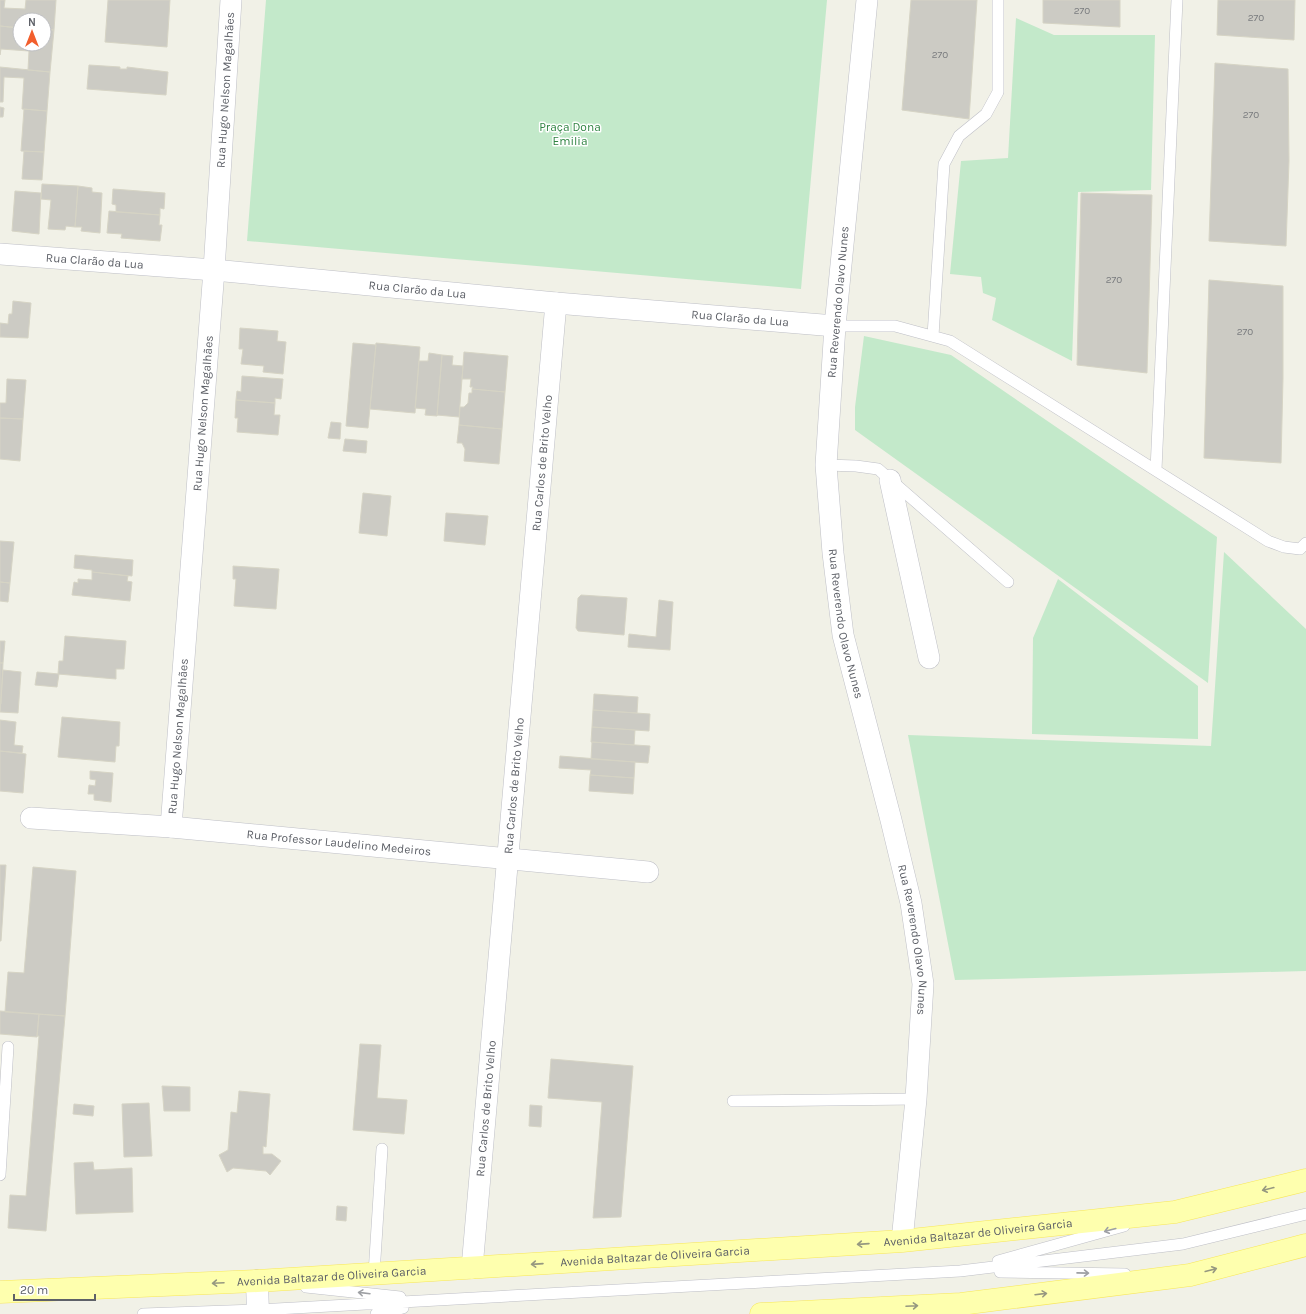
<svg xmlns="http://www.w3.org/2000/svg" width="1306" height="1314" viewBox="0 0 1306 1314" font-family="Karla,sans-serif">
<rect width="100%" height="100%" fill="#f1f1e7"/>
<path fill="#c3e9ca" d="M 266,0 L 827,0 L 801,289 L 247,241 Z
M 1016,18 L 1054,35 L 1155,35 L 1151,190 L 1078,192 L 1072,361 L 992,320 L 996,298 L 983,293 L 981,277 L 950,274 L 961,161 L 1008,158 Z
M 864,336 L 951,355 L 1217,537 L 1208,683 L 855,430 L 855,407 Z
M 1224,552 L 1306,629 L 1306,971 L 955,980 L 908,735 L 1211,746 Z
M 1058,579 L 1198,686 L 1198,739 L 1032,734 L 1033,638 Z"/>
<path fill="#cccbc4" stroke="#d6d4c5" d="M 0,0 L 5,0 L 4,8 L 25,9 L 26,0 L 56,0 L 54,30 L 44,29 L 44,20 L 20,20 L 20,28 L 0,26 Z
M 108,0 L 170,0 L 167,47 L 105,42 Z
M 911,0 L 977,0 L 969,119 L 902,110 Z
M 1043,0 L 1120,0 L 1120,27 L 1043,23 Z
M 1218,0 L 1295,0 L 1294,40 L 1217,35 Z
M 0,26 L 20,28 L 20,44 L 44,44 L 44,29 L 54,30 L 50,72 L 28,70 L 29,51 L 1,49 L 0,55 Z
M 1215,63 L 1288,69 L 1289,161 L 1286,246 L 1209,241 Z
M 89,65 L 120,67 L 120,69 L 127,69 L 127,67 L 168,72 L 166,95 L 87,89 Z
M 0,67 L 50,72 L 47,111 L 22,109 L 24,78 L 4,77 L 3,102 L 0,102 Z
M 0,107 L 4,108 L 3,117 L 0,117 Z
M 24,109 L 47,111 L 44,152 L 21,151 Z
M 24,151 L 44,152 L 42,180 L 22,179 Z
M 42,184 L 78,186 L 75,227 L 66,226 L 65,230 L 48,229 L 51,200 L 41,199 Z
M 78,186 L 92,188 L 92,192 L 102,193 L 100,233 L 81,231 L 82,227 L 75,227 Z
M 113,189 L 165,193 L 164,209 L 160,208 L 160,215 L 116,212 L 116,205 L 112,204 Z
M 15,191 L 41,193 L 39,234 L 12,231 Z
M 1081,193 L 1152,195 L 1147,373 L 1077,365 Z
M 109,211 L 160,215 L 159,225 L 162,225 L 160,241 L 121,238 L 122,234 L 107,233 Z
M 1209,280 L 1283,286 L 1283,378 L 1281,463 L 1204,458 Z
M 13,301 L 31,303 L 28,338 L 0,337 L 0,323 L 8,324 L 9,314 L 12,314 Z
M 240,328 L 278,331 L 277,341 L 286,342 L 283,374 L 263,372 L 264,366 L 241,364 L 243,349 L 239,349 Z
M 353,343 L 376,345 L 368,428 L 346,426 Z
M 376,343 L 420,347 L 415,413 L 370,409 Z
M 464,352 L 508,356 L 505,392 L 472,389 L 473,387 L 470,387 L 471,379 L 462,379 Z
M 429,353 L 442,355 L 437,416 L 425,415 L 426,409 L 415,408 L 419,361 L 428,361 Z
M 442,355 L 453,356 L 452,365 L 463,366 L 459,417 L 437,415 Z
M 242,376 L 283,379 L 281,399 L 275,398 L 275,403 L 236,400 L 237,391 L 241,392 Z
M 7,379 L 26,380 L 23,419 L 0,418 L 0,403 L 6,403 Z
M 472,389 L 505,392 L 502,429 L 459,425 L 460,407 L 464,407 L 468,403 L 469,393 L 472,393 Z
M 236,400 L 275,403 L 274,415 L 280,415 L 278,435 L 237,432 L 238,418 L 235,418 Z
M 0,418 L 23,419 L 20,461 L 0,459 Z
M 331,422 L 341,423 L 340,439 L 328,438 Z
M 459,425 L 502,429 L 499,464 L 464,461 L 465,449 L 462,443 L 457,443 Z
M 345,439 L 367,441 L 366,453 L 343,451 Z
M 363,493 L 391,496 L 387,536 L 359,533 Z
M 446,513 L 488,516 L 485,545 L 444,541 Z
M 0,541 L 14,542 L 10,583 L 0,582 Z
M 75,555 L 133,560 L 132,576 L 92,572 L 92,570 L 74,568 Z
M 233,566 L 279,569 L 276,609 L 234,606 L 236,579 L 233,579 Z
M 92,572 L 128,576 L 127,581 L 132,582 L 130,601 L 72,595 L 74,582 L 78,583 L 78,579 L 92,580 Z
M 0,582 L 10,583 L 8,602 L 0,601 Z
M 581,595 L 627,598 L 624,635 L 578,631 L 576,628 L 578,598 Z
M 659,600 L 673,602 L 670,650 L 628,647 L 629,634 L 656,637 Z
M 65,636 L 126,641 L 124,669 L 116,669 L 116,679 L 58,674 L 59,661 L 63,661 Z
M 0,641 L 5,641 L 3,663 L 0,663 Z
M 0,663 L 3,663 L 1,704 L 0,704 Z
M 3,670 L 21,672 L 18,713 L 0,712 Z
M 37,672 L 59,674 L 57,687 L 35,685 Z
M 594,694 L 638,697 L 637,713 L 593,710 Z
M 593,710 L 650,714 L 649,731 L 592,727 Z
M 62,717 L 120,722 L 119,746 L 116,746 L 115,762 L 58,757 Z
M 0,720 L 16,722 L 14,745 L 23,746 L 22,753 L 0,751 Z
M 592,727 L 635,730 L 634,745 L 591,742 Z
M 592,742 L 650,746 L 648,763 L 591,759 Z
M 0,751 L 26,754 L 23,793 L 0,791 Z
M 560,756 L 635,762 L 634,778 L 590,775 L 591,770 L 559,768 Z
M 90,771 L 113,773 L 111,802 L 94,800 L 94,794 L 88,794 L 89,785 L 95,786 L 96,780 L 90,779 Z
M 590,775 L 634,778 L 633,794 L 589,791 Z
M 0,865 L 6,865 L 1,941 L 0,941 Z
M 33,867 L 76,871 L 65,1016 L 5,1012 L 8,972 L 24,973 Z
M 0,1011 L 39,1014 L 37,1037 L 0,1034 Z
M 39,1014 L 65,1016 L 46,1231 L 8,1228 L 10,1195 L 26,1196 L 39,1036 L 37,1036 Z
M 360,1044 L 381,1045 L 377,1098 L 407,1100 L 404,1134 L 353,1130 Z
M 551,1059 L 633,1066 L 621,1217 L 593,1218 L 602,1102 L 548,1098 Z
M 162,1086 L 190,1087 L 190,1111 L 164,1111 Z
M 239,1091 L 270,1094 L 266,1147 L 263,1146 L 263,1154 L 272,1154 L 281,1161 L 270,1175 L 266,1171 L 233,1168 L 227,1172 L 219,1155 L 228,1150 L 231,1112 L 237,1113 Z
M 149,1103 L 152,1156 L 124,1157 L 122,1104 Z
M 74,1104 L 94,1106 L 93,1116 L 73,1114 Z
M 530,1105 L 542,1106 L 541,1127 L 529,1126 Z
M 93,1162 L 94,1170 L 132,1168 L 133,1212 L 76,1214 L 74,1163 Z
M 337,1206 L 347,1207 L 346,1221 L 336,1220 Z"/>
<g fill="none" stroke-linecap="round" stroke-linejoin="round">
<g stroke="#bebfc6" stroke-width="12">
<path id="service" d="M 835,326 L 895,326 L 950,341 L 1268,541 L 1284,547 L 1300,549 L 1306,543
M 933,336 L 944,164 L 959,136 L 986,114 L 998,92 L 998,0
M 826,465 L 856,466 L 878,469 L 1008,582
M 1156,470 L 1177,0
M 733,1101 L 916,1099
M 0,1175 L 8,1047
M 998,1261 L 1124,1226
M 1000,1272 L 1125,1274
M 374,1274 L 382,1149
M 306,1287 L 400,1297
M 143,1314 L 258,1310 L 960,1271 L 1183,1244 L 1306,1214
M 376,1314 L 403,1308"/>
</g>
<g stroke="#bebfc6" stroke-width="22">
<g id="minor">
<path id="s1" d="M 867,0 L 835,326 L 826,465 L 833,553 L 843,635 L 891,820 L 911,903 L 923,984 L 916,1099 L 902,1241"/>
<path id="s2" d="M 0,254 L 214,270 L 556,303 L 835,326"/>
<path d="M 890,480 L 929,658"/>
<path id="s3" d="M 31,818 L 171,827 L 648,872"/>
<path id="s4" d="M 171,827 L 214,270 L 231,0"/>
<path id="s5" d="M 472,1268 L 556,303"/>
</g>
</g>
<g stroke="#bcbec5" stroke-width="23">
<path id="secondary" d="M 257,1281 L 258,1314"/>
</g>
<g stroke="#f8e759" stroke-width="23">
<g id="primary">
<path id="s6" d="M 0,1292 L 257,1281 L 902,1241 L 1175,1212 L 1306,1180"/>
<path d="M 761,1314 L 961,1304 L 1190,1275 L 1306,1245"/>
</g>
</g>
<use href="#service" stroke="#fff" stroke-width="11"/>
<use href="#minor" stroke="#fff" stroke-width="21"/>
<use href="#secondary" stroke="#fff" stroke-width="22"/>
<use href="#primary" stroke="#feffae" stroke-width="22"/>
</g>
<defs><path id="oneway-shaft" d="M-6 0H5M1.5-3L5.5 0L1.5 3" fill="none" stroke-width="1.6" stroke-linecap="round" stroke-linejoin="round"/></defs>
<g stroke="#969880">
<use href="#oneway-shaft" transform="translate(1268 1189) rotate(166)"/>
<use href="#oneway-shaft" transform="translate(863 1244) rotate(176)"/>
<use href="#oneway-shaft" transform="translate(537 1264) rotate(176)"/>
<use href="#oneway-shaft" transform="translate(1211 1270) rotate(-15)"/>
<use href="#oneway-shaft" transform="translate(218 1283) rotate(177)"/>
<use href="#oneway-shaft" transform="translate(1041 1294) rotate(-7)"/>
<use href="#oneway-shaft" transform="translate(912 1306) rotate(-3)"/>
</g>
<g stroke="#9ea0a4">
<use href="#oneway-shaft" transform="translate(1110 1230) rotate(165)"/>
<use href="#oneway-shaft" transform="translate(1083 1273) rotate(1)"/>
<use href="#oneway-shaft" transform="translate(364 1293) rotate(-173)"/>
</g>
<g text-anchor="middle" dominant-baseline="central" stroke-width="3" stroke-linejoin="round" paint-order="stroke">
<g font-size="10" fill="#7a7c7f">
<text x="1082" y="11">270</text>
<text x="1256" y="18">270</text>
<text x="940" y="55">270</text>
<text x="1251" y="115">270</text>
<text x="1114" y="280">270</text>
<text x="1245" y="332">270</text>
</g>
<g font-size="12" fill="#5e6168" stroke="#fff">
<text stroke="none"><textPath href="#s4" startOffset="739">Rua Hugo Nelson Magalhães</textPath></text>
<text stroke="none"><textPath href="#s2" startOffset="95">Rua Clarão da Lua</textPath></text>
<text stroke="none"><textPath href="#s2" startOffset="419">Rua Clarão da Lua</textPath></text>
<text transform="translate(838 302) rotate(-85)">Rua Reverendo Olavo Nunes</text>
<text stroke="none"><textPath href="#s2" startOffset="743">Rua Clarão da Lua</textPath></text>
<text stroke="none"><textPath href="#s4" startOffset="415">Rua Hugo Nelson Magalhães</textPath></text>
<text stroke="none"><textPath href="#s5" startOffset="808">Rua Carlos de Brito Velho</textPath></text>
<text stroke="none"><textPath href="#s1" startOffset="627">Rua Reverendo Olavo Nunes</textPath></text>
<text stroke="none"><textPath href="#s4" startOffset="91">Rua Hugo Nelson Magalhães</textPath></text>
<text stroke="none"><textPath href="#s5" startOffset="484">Rua Carlos de Brito Velho</textPath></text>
<text stroke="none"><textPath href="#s3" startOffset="309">Rua Professor Laudelino Medeiros</textPath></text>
<text stroke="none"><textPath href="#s1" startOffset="951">Rua Reverendo Olavo Nunes</textPath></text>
<text stroke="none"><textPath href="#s5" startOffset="160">Rua Carlos de Brito Velho</textPath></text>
<text stroke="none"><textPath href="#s6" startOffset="980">Avenida Baltazar de Oliveira Garcia</textPath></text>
<text stroke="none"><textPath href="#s6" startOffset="656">Avenida Baltazar de Oliveira Garcia</textPath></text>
<text stroke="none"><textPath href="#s6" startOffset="332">Avenida Baltazar de Oliveira Garcia</textPath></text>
</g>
<g font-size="12" fill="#308443" stroke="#fff">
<text x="570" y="127">Praça Dona<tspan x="570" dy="14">Emilia</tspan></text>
</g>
</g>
<g transform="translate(32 32)"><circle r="19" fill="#ffffff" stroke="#bfc0c3"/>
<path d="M0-3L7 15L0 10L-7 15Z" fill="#f25e2d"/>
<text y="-6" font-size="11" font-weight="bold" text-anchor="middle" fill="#5e6168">N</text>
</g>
<path d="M14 1294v6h81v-6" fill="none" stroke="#5e6168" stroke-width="2"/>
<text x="20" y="1294" font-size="12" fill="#5e6168" stroke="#ffffff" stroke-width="3" paint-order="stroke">20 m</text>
</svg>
